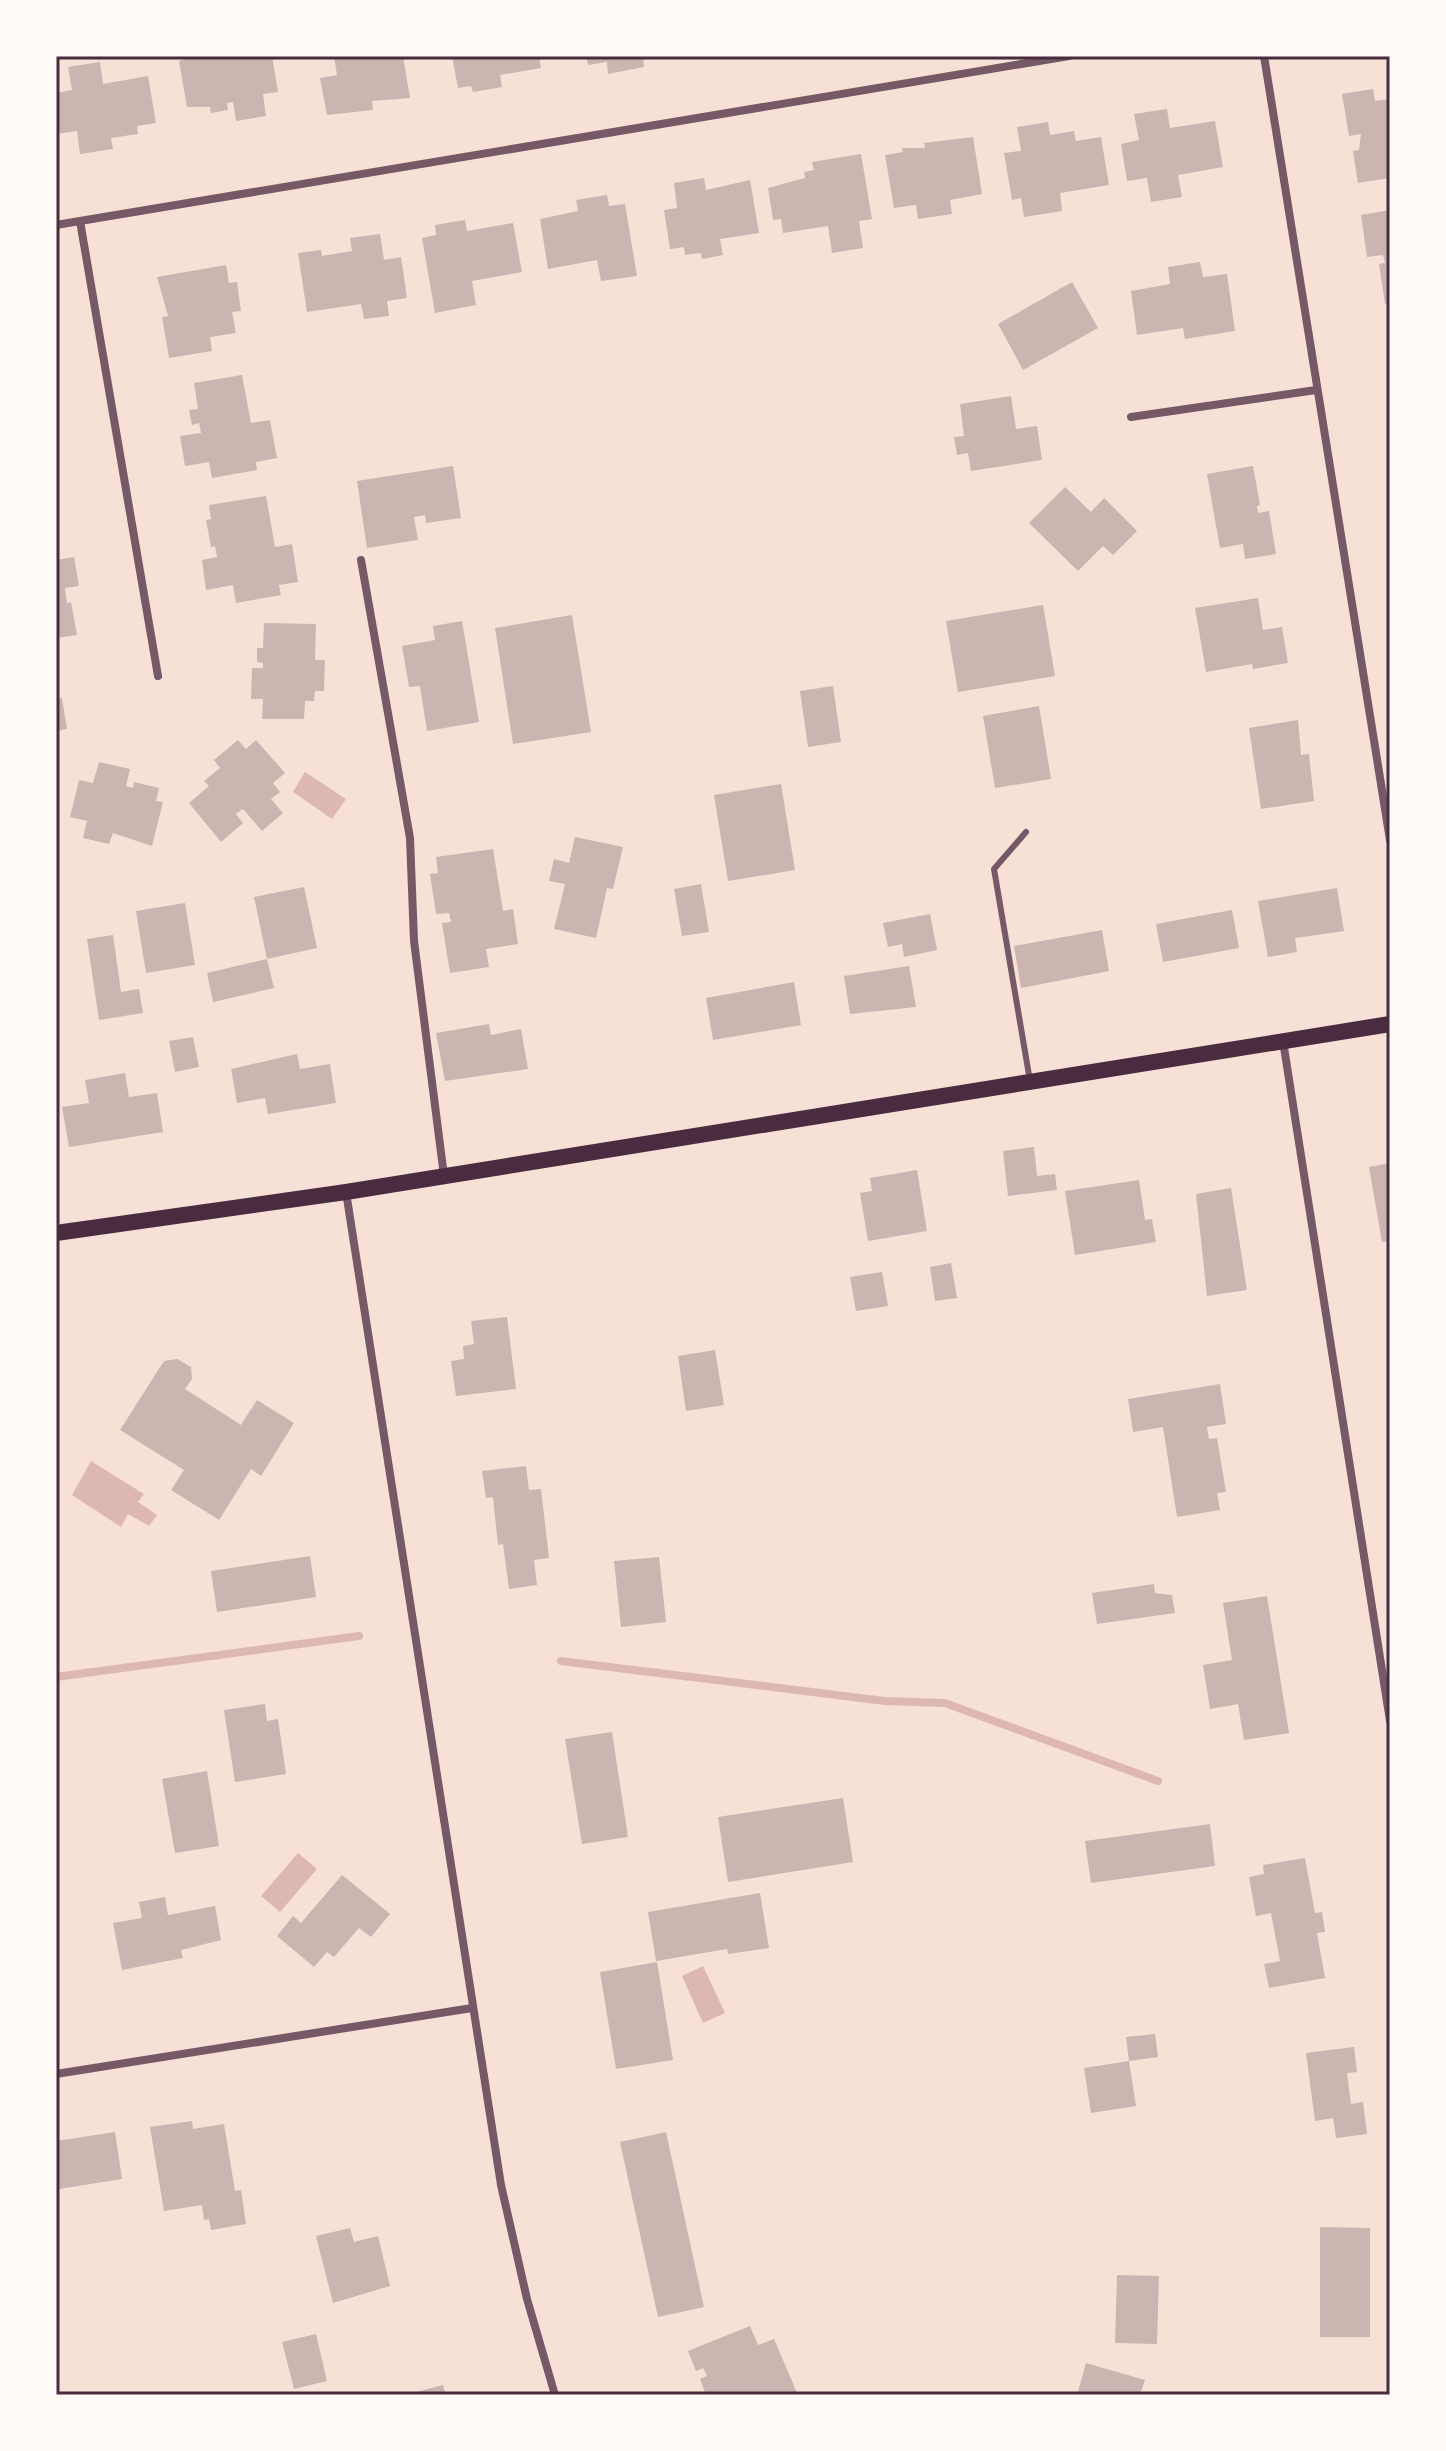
<svg xmlns="http://www.w3.org/2000/svg" width="1446" height="2451" viewBox="0 0 1446 2451" font-family="Quicksand,sans-serif">
<rect width="100%" height="100%" fill="#f7e1d7"/>
<path fill="#dcb8b0" d="M 305,772 L 346,799 L 332,819 L 293,792 Z
M 91,1461 L 144,1494 L 138,1502 L 157,1515 L 149,1526 L 128,1514 L 121,1527 L 72,1495 Z
M 298,1853 L 317,1869 L 280,1912 L 261,1896 Z
M 703,1966 L 725,2013 L 703,2023 L 682,1976 Z"/>
<g fill="none" stroke-linecap="round" stroke-linejoin="round">
<path stroke="#dcb8b0" stroke-width="8" d="M 561,1661 L 885,1701 L 945,1703 L 1158,1781
M 56,1677 L 359,1636"/>
</g>
<path fill="#ccb4b1" d="M 197,56 L 272,56 L 278,92 L 263,94 L 266,116 L 236,121 L 233,102 L 227,103 L 228,110 L 211,113 L 210,107 L 187,107 L 179,61 Z
M 334,56 L 403,56 L 410,98 L 372,101 L 373,110 L 327,115 L 320,78 L 337,75 Z
M 452,56 L 539,56 L 541,68 L 500,75 L 502,87 L 473,92 L 471,86 L 458,88 Z
M 586,56 L 643,56 L 644,67 L 608,74 L 607,62 L 588,65 Z
M 100,62 L 103,84 L 148,76 L 156,123 L 137,126 L 138,134 L 111,138 L 113,149 L 80,154 L 77,131 L 56,134 L 56,93 L 72,90 L 68,67 Z
M 1373,89 L 1375,101 L 1390,99 L 1390,178 L 1358,183 L 1353,151 L 1359,150 L 1361,134 L 1349,136 L 1342,94 Z
M 1167,109 L 1170,128 L 1215,121 L 1223,167 L 1178,175 L 1182,197 L 1151,202 L 1147,178 L 1127,181 L 1121,144 L 1139,140 L 1134,114 Z
M 1048,122 L 1050,135 L 1074,131 L 1076,141 L 1101,137 L 1109,185 L 1060,193 L 1062,211 L 1024,217 L 1021,198 L 1012,200 L 1004,153 L 1021,151 L 1017,127 Z
M 973,137 L 982,194 L 950,200 L 952,214 L 918,219 L 916,205 L 894,208 L 885,155 L 903,152 L 902,148 L 925,148 L 924,143 Z
M 861,154 L 872,219 L 859,221 L 863,248 L 832,253 L 828,226 L 783,233 L 781,219 L 773,220 L 768,188 L 805,178 L 804,172 L 814,170 L 812,162 Z
M 704,178 L 706,190 L 750,180 L 759,233 L 720,239 L 723,255 L 702,259 L 701,253 L 685,255 L 684,247 L 670,249 L 664,210 L 677,208 L 674,183 Z
M 607,195 L 609,206 L 625,204 L 637,276 L 601,281 L 597,260 L 548,269 L 540,219 L 578,211 L 576,200 Z
M 1390,210 L 1390,303 L 1385,304 L 1379,264 L 1385,263 L 1383,255 L 1367,257 L 1361,215 Z
M 465,220 L 467,231 L 513,223 L 522,272 L 472,281 L 476,305 L 435,313 L 422,238 L 436,235 L 435,225 Z
M 380,234 L 384,260 L 401,257 L 407,298 L 387,301 L 389,316 L 364,319 L 361,304 L 307,312 L 298,253 L 321,250 L 322,256 L 352,251 L 350,238 Z
M 1200,262 L 1203,277 L 1227,274 L 1235,331 L 1185,339 L 1183,328 L 1137,335 L 1131,291 L 1170,284 L 1168,267 Z
M 226,265 L 229,283 L 237,282 L 241,311 L 232,312 L 236,333 L 210,337 L 212,351 L 169,358 L 162,317 L 168,316 L 157,277 Z
M 1072,282 L 1098,328 L 1023,370 L 998,324 Z
M 242,375 L 251,423 L 270,420 L 277,458 L 256,462 L 257,470 L 212,478 L 209,462 L 185,466 L 180,436 L 201,433 L 199,423 L 192,425 L 189,410 L 198,409 L 194,383 Z
M 1011,396 L 1016,429 L 1037,426 L 1042,460 L 971,471 L 968,453 L 957,455 L 954,437 L 964,436 L 960,404 Z
M 453,466 L 461,518 L 426,523 L 425,515 L 414,517 L 418,540 L 367,548 L 357,481 Z
M 1253,466 L 1260,505 L 1257,506 L 1258,513 L 1269,511 L 1276,554 L 1245,559 L 1243,544 L 1220,548 L 1207,474 Z
M 1065,487 L 1091,512 L 1104,498 L 1137,531 L 1113,555 L 1103,546 L 1078,571 L 1029,523 Z
M 266,496 L 275,547 L 292,544 L 298,582 L 279,585 L 281,595 L 236,603 L 233,585 L 206,590 L 202,560 L 217,557 L 215,546 L 211,547 L 206,520 L 211,519 L 209,505 Z
M 74,557 L 79,586 L 65,588 L 67,603 L 71,602 L 77,635 L 56,638 L 56,560 Z
M 1258,598 L 1263,630 L 1282,627 L 1288,663 L 1253,669 L 1252,664 L 1206,672 L 1195,608 Z
M 1043,605 L 1055,676 L 958,692 L 946,621 Z
M 572,615 L 591,732 L 513,744 L 495,628 Z
M 462,621 L 479,722 L 427,731 L 420,686 L 409,687 L 402,646 L 435,640 L 433,626 Z
M 264,623 L 316,624 L 315,660 L 325,660 L 324,691 L 315,691 L 314,701 L 305,701 L 304,719 L 262,719 L 263,699 L 251,699 L 252,668 L 263,668 L 263,663 L 257,662 L 257,648 L 263,648 Z
M 833,686 L 841,742 L 808,747 L 800,691 Z
M 62,698 L 67,729 L 56,731 L 56,699 Z
M 1039,706 L 1051,779 L 995,788 L 983,716 Z
M 1298,720 L 1301,755 L 1309,754 L 1314,801 L 1261,809 L 1249,728 Z
M 238,740 L 246,749 L 256,740 L 285,773 L 273,783 L 280,792 L 271,799 L 283,813 L 262,831 L 243,809 L 236,814 L 243,823 L 221,842 L 189,803 L 209,786 L 204,781 L 220,768 L 214,760 Z
M 99,762 L 130,769 L 126,786 L 133,788 L 134,782 L 159,788 L 156,801 L 163,802 L 152,846 L 113,833 L 109,844 L 83,838 L 87,821 L 70,817 L 79,780 L 93,783 Z
M 781,784 L 795,870 L 728,881 L 714,795 Z
M 575,837 L 623,847 L 613,889 L 607,888 L 596,938 L 554,929 L 565,884 L 549,881 L 554,859 L 569,863 Z
M 493,849 L 503,911 L 513,909 L 518,944 L 486,949 L 489,967 L 450,973 L 442,923 L 451,922 L 449,913 L 436,914 L 430,874 L 438,873 L 436,857 Z
M 701,884 L 709,932 L 682,936 L 674,889 Z
M 304,887 L 317,948 L 267,959 L 254,897 Z
M 1337,888 L 1344,931 L 1295,938 L 1297,952 L 1268,957 L 1258,901 Z
M 185,903 L 195,965 L 146,973 L 136,911 Z
M 1232,910 L 1239,948 L 1163,962 L 1156,924 Z
M 930,914 L 937,950 L 904,957 L 902,944 L 888,947 L 883,923 Z
M 1102,930 L 1109,971 L 1021,988 L 1014,946 Z
M 113,935 L 121,992 L 139,989 L 143,1013 L 99,1020 L 87,939 Z
M 267,959 L 274,988 L 213,1002 L 207,973 Z
M 909,966 L 916,1007 L 850,1014 L 844,976 Z
M 794,982 L 801,1025 L 713,1040 L 706,998 Z
M 489,1024 L 491,1035 L 521,1029 L 528,1069 L 445,1081 L 436,1033 Z
M 193,1037 L 199,1067 L 175,1072 L 169,1041 Z
M 297,1054 L 300,1069 L 330,1064 L 336,1103 L 268,1114 L 265,1098 L 237,1103 L 231,1069 Z
M 125,1073 L 129,1097 L 157,1093 L 163,1132 L 69,1147 L 62,1107 L 89,1103 L 85,1080 Z
M 1034,1147 L 1037,1176 L 1055,1174 L 1057,1190 L 1008,1196 L 1003,1151 Z
M 1390,1163 L 1390,1241 L 1382,1242 L 1369,1167 Z
M 917,1170 L 927,1231 L 868,1241 L 860,1193 L 872,1191 L 870,1178 Z
M 1139,1180 L 1145,1220 L 1152,1219 L 1156,1242 L 1075,1255 L 1065,1191 Z
M 1231,1188 L 1247,1290 L 1207,1296 L 1196,1194 Z
M 951,1263 L 957,1298 L 935,1301 L 930,1267 Z
M 882,1272 L 888,1306 L 856,1311 L 850,1277 Z
M 507,1317 L 516,1389 L 456,1396 L 451,1361 L 464,1359 L 463,1346 L 474,1344 L 471,1321 Z
M 715,1350 L 724,1405 L 686,1411 L 678,1356 Z
M 177,1359 L 191,1367 L 192,1379 L 185,1389 L 241,1425 L 257,1400 L 294,1423 L 261,1476 L 251,1469 L 219,1520 L 171,1490 L 184,1470 L 120,1430 L 164,1361 Z
M 1220,1384 L 1226,1424 L 1207,1427 L 1209,1439 L 1217,1438 L 1226,1492 L 1217,1493 L 1220,1510 L 1177,1517 L 1163,1427 L 1133,1432 L 1128,1399 Z
M 526,1466 L 529,1490 L 541,1489 L 549,1558 L 534,1560 L 537,1585 L 509,1589 L 503,1544 L 498,1545 L 493,1497 L 486,1498 L 482,1471 Z
M 310,1556 L 316,1597 L 217,1612 L 211,1571 Z
M 659,1557 L 666,1622 L 621,1627 L 614,1561 Z
M 1154,1584 L 1155,1593 L 1172,1595 L 1175,1613 L 1097,1624 L 1092,1593 Z
M 1267,1596 L 1289,1733 L 1244,1740 L 1238,1704 L 1210,1709 L 1203,1665 L 1232,1660 L 1223,1603 Z
M 265,1704 L 267,1721 L 278,1719 L 286,1774 L 235,1782 L 224,1710 Z
M 612,1732 L 628,1837 L 582,1844 L 565,1739 Z
M 207,1771 L 219,1846 L 175,1853 L 162,1779 Z
M 843,1798 L 853,1862 L 728,1882 L 718,1817 Z
M 1210,1824 L 1215,1866 L 1091,1883 L 1085,1841 Z
M 1305,1858 L 1315,1913 L 1322,1912 L 1325,1932 L 1317,1933 L 1325,1978 L 1269,1988 L 1264,1964 L 1280,1961 L 1271,1913 L 1256,1916 L 1249,1877 L 1264,1874 L 1263,1865 Z
M 342,1875 L 390,1914 L 371,1937 L 359,1928 L 334,1957 L 327,1952 L 314,1967 L 277,1936 L 293,1916 L 301,1923 Z
M 760,1893 L 769,1948 L 728,1954 L 727,1949 L 656,1961 L 648,1912 Z
M 165,1897 L 168,1915 L 215,1906 L 221,1940 L 181,1950 L 183,1958 L 122,1970 L 113,1923 L 142,1918 L 139,1902 Z
M 657,1962 L 673,2060 L 616,2069 L 600,1972 Z
M 1155,2034 L 1158,2057 L 1129,2061 L 1136,2106 L 1091,2113 L 1084,2068 L 1129,2061 L 1126,2037 Z
M 1354,2047 L 1357,2072 L 1347,2073 L 1351,2104 L 1363,2102 L 1367,2134 L 1336,2138 L 1333,2118 L 1315,2121 L 1306,2053 Z
M 192,2121 L 193,2129 L 224,2124 L 235,2191 L 241,2190 L 246,2224 L 211,2230 L 209,2219 L 204,2220 L 202,2205 L 164,2211 L 150,2127 Z
M 115,2132 L 122,2179 L 59,2189 L 56,2141 Z
M 666,2132 L 704,2307 L 658,2317 L 620,2142 Z
M 1320,2227 L 1370,2228 L 1370,2337 L 1320,2337 Z
M 350,2228 L 354,2242 L 378,2236 L 390,2286 L 333,2303 L 316,2236 Z
M 1117,2275 L 1159,2276 L 1157,2344 L 1115,2343 Z
M 750,2326 L 758,2345 L 774,2339 L 798,2395 L 715,2395 L 714,2392 L 706,2395 L 700,2379 L 707,2376 L 703,2368 L 696,2371 L 688,2351 Z
M 316,2334 L 327,2381 L 294,2389 L 282,2342 Z
M 1086,2363 L 1145,2380 L 1140,2395 L 1077,2395 Z
M 443,2385 L 446,2395 L 409,2395 L 409,2394 Z"/>
<g fill="none" stroke-linecap="round" stroke-linejoin="round">
<path stroke="#755966" stroke-width="6" d="M 1026,832 L 994,869 L 1030,1081"/>
<path stroke="#755966" stroke-width="8" d="M 1264,56 L 1390,840
M 80,221 L 158,676
M 56,225 L 1069,56
M 1131,417 L 1316,390
M 361,560 L 410,838 L 414,941 L 444,1176
M 1283,1041 L 1390,1721
M 346,1192 L 501,2185 L 527,2299 L 555,2395
M 56,2074 L 472,2008"/>
<path stroke="#4a2c40" stroke-width="16" d="M 56,1233 L 346,1192 L 1390,1024"/>
</g>
<rect width="1446" height="2451" fill="none" stroke="#fffaf5" stroke-width="116"/>
<rect x="58" y="58" width="1330" height="2335" fill="none" stroke="#4a2c40" stroke-width="3"/>
</svg>
